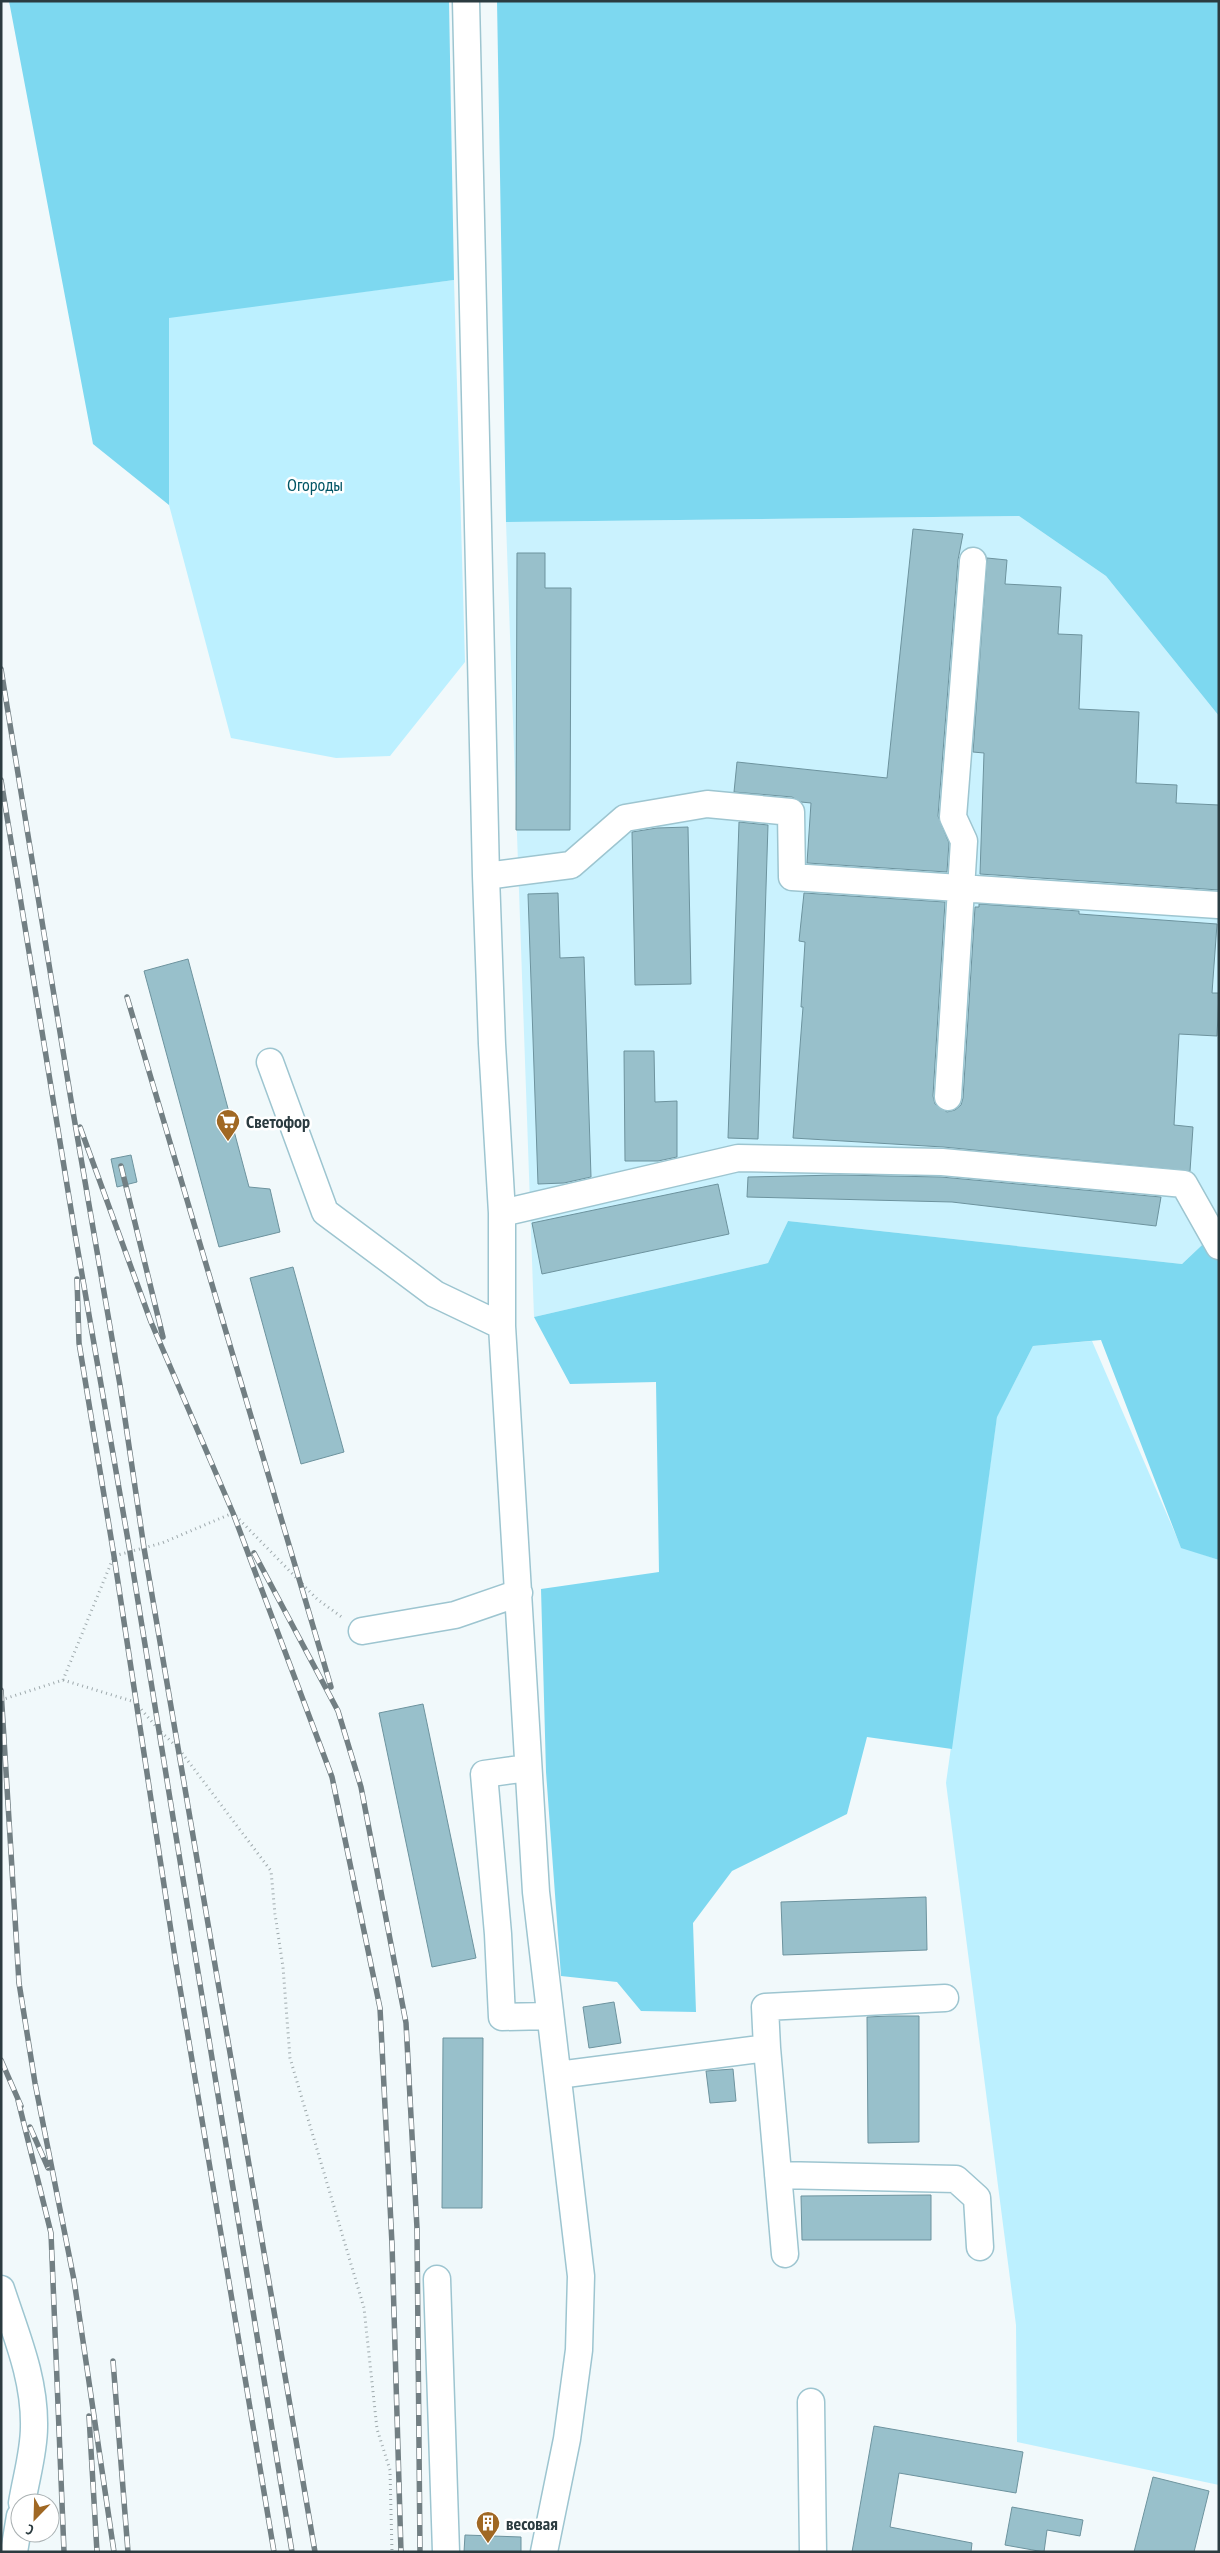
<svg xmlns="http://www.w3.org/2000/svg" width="1220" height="2553" viewBox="0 0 1220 2553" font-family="'PT Sans Narrow',sans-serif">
<rect width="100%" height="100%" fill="#f1f9fb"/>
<path fill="#caf2fe" d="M 1019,516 L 1106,576 L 1219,716 L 1219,1229 L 1182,1264 L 788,1221 L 768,1263 L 534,1317 L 506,522 Z"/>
<path fill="#bcf0ff" d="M 454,280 L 465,662 L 390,756 L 336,758 L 231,738 L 169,505 L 168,317 Z
M 1092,1341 L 1181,1547 L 1219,1560 L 1219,2485 L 1017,2442 L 1016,2325 L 946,1783 L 997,1416 L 1033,1346 Z"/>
<path fill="#7dd8f0" d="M 9,1 L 449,1 L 454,280 L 169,318 L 169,505 L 93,444 Z
M 497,1 L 1219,1 L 1219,716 L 1106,576 L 1019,516 L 506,522 Z
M 788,1221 L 1182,1264 L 1219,1229 L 1219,1560 L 1181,1548 L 1101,1340 L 1033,1346 L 997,1417 L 952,1749 L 867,1737 L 847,1814 L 732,1871 L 693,1923 L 696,2012 L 641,2011 L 617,1982 L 561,1976 L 546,1772 L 541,1589 L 659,1572 L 656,1382 L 570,1384 L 534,1317 L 768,1263 Z"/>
<path fill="#98c0cb" stroke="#6d939e" d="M 913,529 L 963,534 L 958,560 L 938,816 L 949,843 L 947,872 L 807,863 L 811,803 L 801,802 L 792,797 L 734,792 L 737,762 L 887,778 Z
M 517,553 L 545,553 L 545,588 L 571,588 L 570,830 L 516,830 Z
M 987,558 L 1007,560 L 1005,584 L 1061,587 L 1058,634 L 1082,635 L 1079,709 L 1139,712 L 1136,783 L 1177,785 L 1176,803 L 1219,805 L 1219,890 L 980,874 L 984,753 L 973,752 Z
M 739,822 L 768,825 L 758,1139 L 728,1138 Z
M 688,827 L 691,984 L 635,985 L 632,832 L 657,828 Z
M 558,893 L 560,958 L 584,957 L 591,1177 L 564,1183 L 538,1184 L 528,894 Z
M 804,893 L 945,902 L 933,1096 L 935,1104 L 947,1112 L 955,1110 L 961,1105 L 963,1098 L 975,907 L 979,907 L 979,904 L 1079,911 L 1079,914 L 1217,924 L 1212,993 L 1219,993 L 1217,1036 L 1179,1034 L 1174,1125 L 1193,1127 L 1190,1171 L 943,1147 L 793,1138 L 803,1007 L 801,1007 L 805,942 L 799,941 Z
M 188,959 L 249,1187 L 270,1189 L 280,1232 L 219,1247 L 144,971 Z
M 624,1051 L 654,1051 L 655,1102 L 677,1101 L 677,1157 L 658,1161 L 625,1161 Z
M 131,1155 L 137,1182 L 117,1187 L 111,1159 Z
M 839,1175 L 941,1177 L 1161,1197 L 1156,1226 L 952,1202 L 747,1197 L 748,1177 Z
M 718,1184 L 729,1234 L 542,1274 L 532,1223 Z
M 293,1267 L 344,1452 L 301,1464 L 250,1278 Z
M 423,1704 L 476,1958 L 432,1967 L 379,1713 Z
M 926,1897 L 927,1950 L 783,1955 L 781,1902 Z
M 614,2002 L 621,2043 L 589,2048 L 583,2007 Z
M 889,2016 L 919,2016 L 919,2142 L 868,2143 L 867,2017 Z
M 443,2038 L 483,2038 L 482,2208 L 442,2208 Z
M 733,2069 L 736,2101 L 710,2103 L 706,2071 Z
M 931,2195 L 931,2240 L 802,2240 L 801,2196 Z
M 874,2426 L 1023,2452 L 1016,2493 L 899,2473 L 890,2527 L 972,2543 L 971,2552 L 852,2552 Z
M 1153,2477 L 1209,2491 L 1194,2552 L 1134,2552 Z
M 1012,2507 L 1083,2520 L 1080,2536 L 1047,2530 L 1044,2552 L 1005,2545 Z
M 465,2535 L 521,2537 L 521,2552 L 464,2552 Z"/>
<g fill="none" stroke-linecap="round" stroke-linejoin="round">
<g stroke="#9dc5d0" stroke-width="29">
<path id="minor" d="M 466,1 L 486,876 L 492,1044 L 502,1213 L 502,1326 L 536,1892 L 581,2276 L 579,2350 L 567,2439 L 544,2552
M 486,876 L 571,865 L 625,818 L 707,804 L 791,812 L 792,877 L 1218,905
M 270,1062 L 325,1212 L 435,1294 L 502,1326
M 948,1097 L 964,841 L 953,817 L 973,561
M 502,1213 L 738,1158 L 942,1162 L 1184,1184 L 1219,1246
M 362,1631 L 455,1615 L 519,1593
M 528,1768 L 484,1774 L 498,1934 L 502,2017 L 550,2016
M 767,2048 L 765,2007 L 945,1998
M 558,2075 L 767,2048 L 785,2254
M 778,2175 L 956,2179 L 977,2198 L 980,2247
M 437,2279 L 446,2552
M 1,2289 C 16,2335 35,2378 34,2427 C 34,2452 26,2478 22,2503
M 811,2402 L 813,2552
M 14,2552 L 20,2516"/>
</g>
<path stroke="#9ea9ac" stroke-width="3" stroke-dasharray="1 4" stroke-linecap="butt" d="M 63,1680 L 135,1702 L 159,1730 L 179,1749 L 271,1871 L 275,1914 L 283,1967 L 290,2058 L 364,2308 L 377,2429 L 390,2470 L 392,2552
M 1,1700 L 63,1680 L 114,1556 L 162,1543 L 233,1513 L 317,1599 L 343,1618"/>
<use href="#minor" stroke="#fff" stroke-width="26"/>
<g stroke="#727f83" stroke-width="5.5">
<path id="rail" d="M 1,669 L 71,1100 L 120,1385 L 144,1548 L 315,2552
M 1,780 L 75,1234 L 130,1552 L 292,2552
M 127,997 L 331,1687
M 80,1127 L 151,1322 L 233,1513 L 332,1777 L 380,2008 L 392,2244 L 401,2552
M 121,1166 L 163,1337
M 77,1279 L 79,1343 L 114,1556 L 176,1964 L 274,2552
M 254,1553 L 338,1711 L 361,1787 L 406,2023 L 417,2228 L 420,2552
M 1,1690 L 19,1983 L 35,2083 L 74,2280 L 114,2552
M 1,2060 L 21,2106
M 18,2100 L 51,2233 L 64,2552
M 30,2127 L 48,2168
M 113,2361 L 128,2552
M 89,2416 L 97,2552"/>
</g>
<use href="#rail" stroke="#fff" stroke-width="4" stroke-dasharray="11" stroke-linecap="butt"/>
</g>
<defs>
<g id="supermarket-pin" transform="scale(1.25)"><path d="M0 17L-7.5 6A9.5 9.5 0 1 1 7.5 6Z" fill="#a06824" stroke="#fff"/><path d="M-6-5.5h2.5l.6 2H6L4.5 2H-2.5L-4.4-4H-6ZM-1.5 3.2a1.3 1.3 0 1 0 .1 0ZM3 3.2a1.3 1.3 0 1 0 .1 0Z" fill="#fff"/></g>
<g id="building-pin" transform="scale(1.25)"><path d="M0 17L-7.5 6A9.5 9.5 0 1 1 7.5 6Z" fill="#a06824" stroke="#fff"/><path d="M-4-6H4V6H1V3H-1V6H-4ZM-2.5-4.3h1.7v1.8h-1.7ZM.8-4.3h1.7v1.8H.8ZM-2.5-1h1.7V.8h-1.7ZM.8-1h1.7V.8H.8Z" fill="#fff"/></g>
</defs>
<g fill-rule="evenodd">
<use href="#supermarket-pin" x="228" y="1121"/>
<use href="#building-pin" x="488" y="2523"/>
</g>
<g text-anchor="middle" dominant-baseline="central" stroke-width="5" stroke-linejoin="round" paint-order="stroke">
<g font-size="18" fill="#015565" stroke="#fff">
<text x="315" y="484">Огороды</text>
</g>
<g font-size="18" font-weight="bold" fill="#2b3b40" stroke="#fff" text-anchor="start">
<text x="246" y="1121">Светофор</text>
<text x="506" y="2523">весовая</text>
</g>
</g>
<rect width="1220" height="2553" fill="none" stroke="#2b3b40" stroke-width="5"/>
<g transform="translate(35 2518) rotate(203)"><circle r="24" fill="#ffffff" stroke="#aab1b3"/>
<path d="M0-4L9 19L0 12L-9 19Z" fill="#a06824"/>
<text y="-8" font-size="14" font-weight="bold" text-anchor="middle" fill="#2b3b40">С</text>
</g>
</svg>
